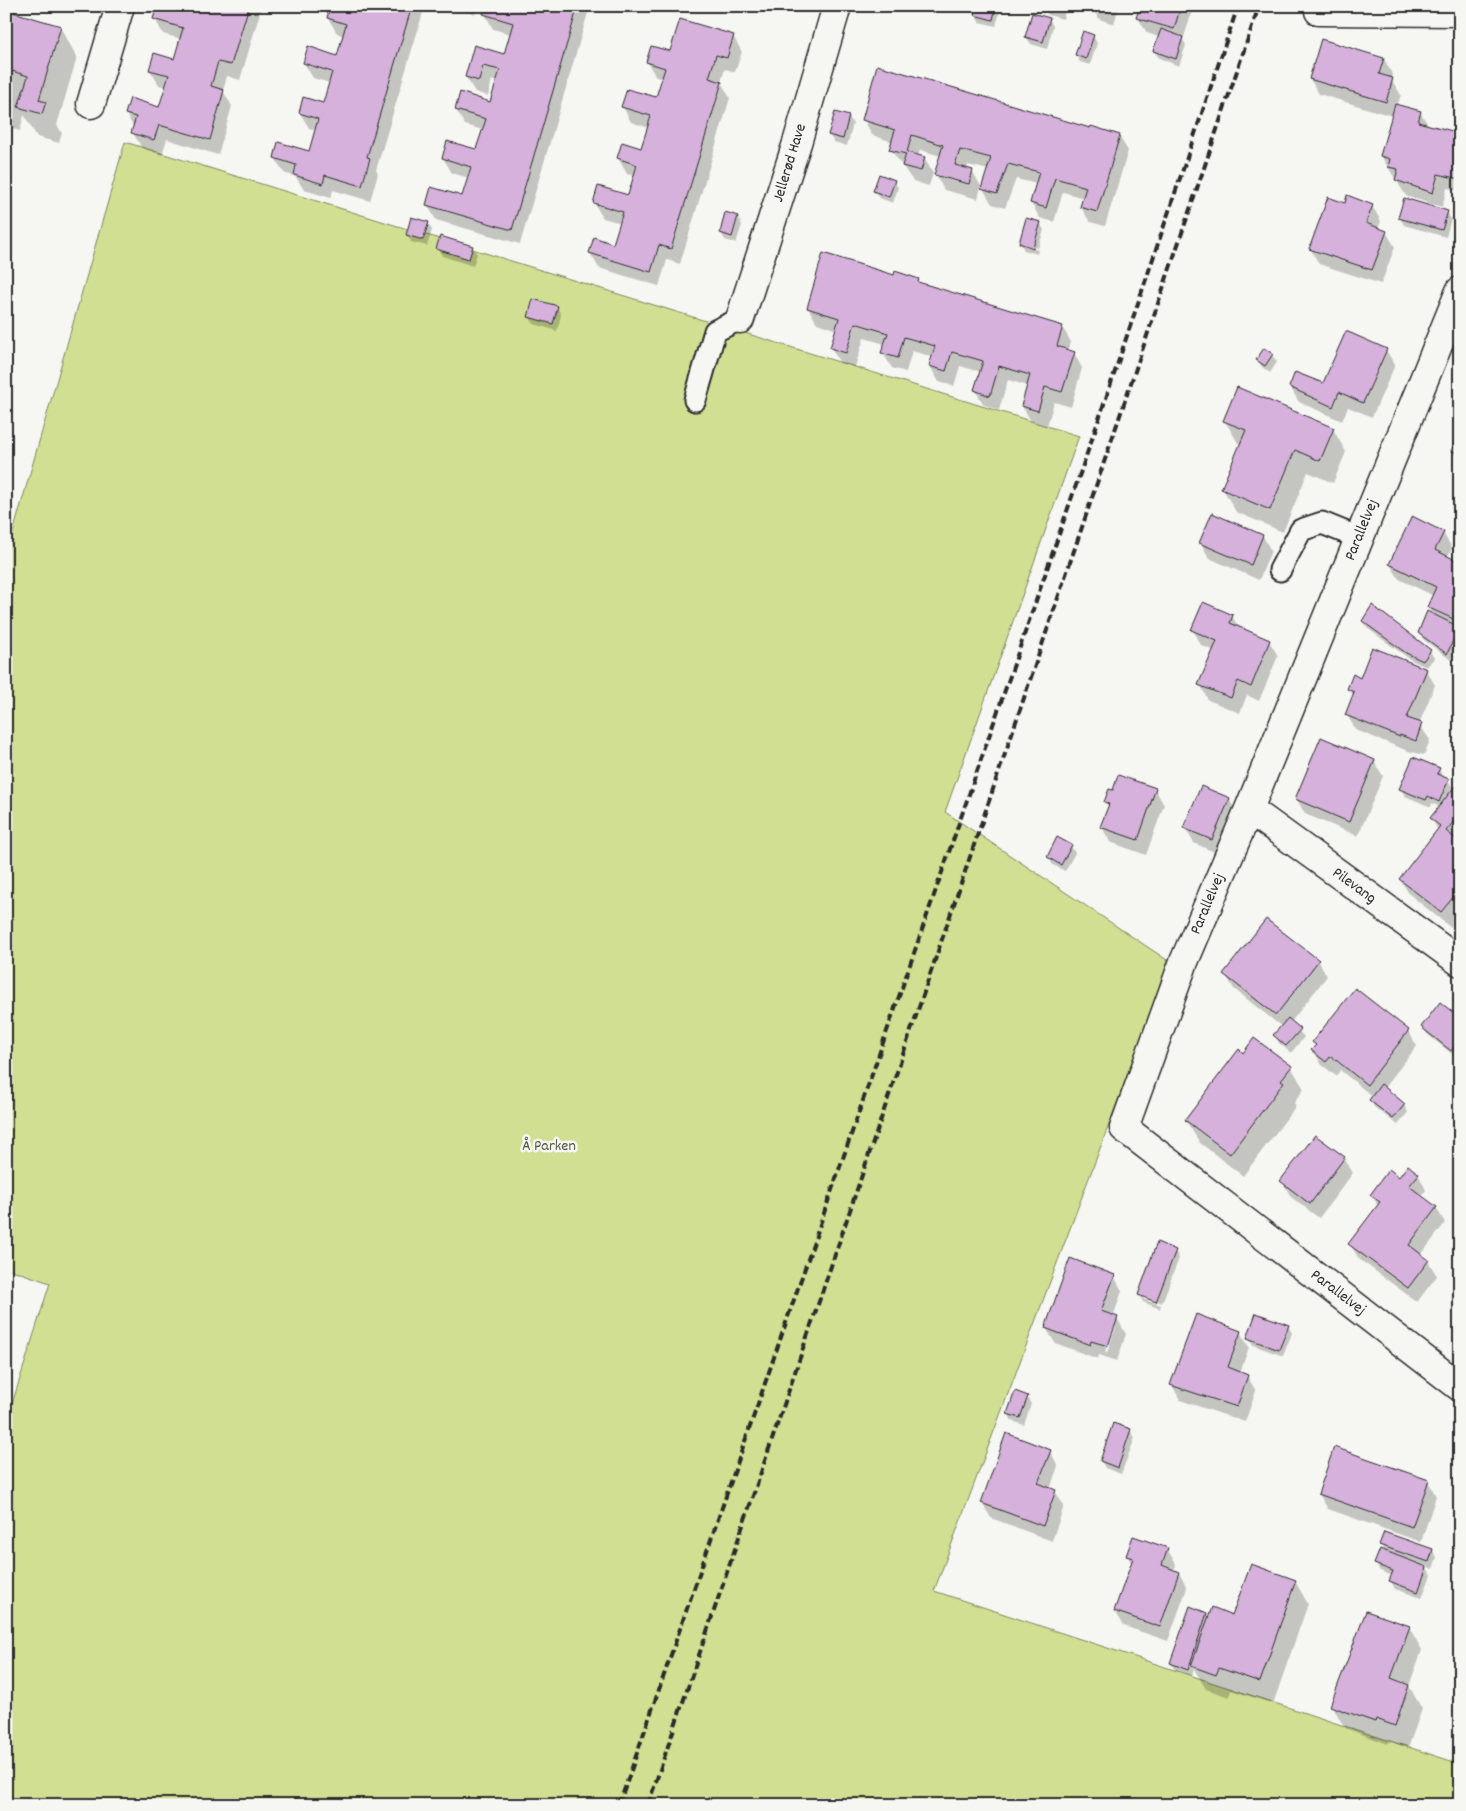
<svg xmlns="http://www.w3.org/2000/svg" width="1466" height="1811" viewBox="0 0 1466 1811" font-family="Dekko,sans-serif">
<rect width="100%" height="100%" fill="#f6f6f2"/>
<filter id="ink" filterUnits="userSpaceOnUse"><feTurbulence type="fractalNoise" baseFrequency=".02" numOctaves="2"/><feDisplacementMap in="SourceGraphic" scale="10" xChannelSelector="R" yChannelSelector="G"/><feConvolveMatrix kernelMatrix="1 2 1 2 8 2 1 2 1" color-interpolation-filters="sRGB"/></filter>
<g filter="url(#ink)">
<path fill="#d1df93" stroke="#7e855f" d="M 125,142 L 1079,436 L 945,812 L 1170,962 L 934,1591 L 1460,1764 L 1460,1805 L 6,1805 L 6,1423 L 50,1283 L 6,1268 L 6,557 Z"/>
<path fill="#0003" fill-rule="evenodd" d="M 190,6 L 262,6 L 240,80 L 227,76 L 223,91 L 232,106 L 218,155 L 167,139 L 162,155 L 142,148 L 133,133 L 134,128 L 126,114 L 160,108 L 167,87 L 159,85 L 150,70 L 175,61 L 181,39 L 163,34 L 155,19 L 189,13 Z
M 353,6 L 425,6 L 376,170 L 378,174 L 370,201 L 333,190 L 331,198 L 304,190 L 296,177 L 284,173 L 275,158 L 310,153 L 316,130 L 309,128 L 300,113 L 324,104 L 330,83 L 313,78 L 304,63 L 338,57 L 344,36 L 337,33 L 328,18 Z
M 459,6 L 477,6 L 475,14 L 462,11 Z
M 520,6 L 590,6 L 520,244 L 436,220 L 427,204 L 463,198 L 469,178 L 452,173 L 443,158 L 477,151 L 483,130 L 465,125 L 456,110 L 491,103 L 497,82 L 492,80 L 488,96 L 475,92 L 466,77 L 475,46 L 505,55 L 511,34 L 493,29 L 485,14 Z
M 978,6 L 996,6 L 1000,12 L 996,26 L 979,22 L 975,14 Z
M 1018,6 L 1035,6 L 1034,10 Z
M 1043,6 L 1067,6 L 1063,19 L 1048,15 Z
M 1091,6 L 1119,6 L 1114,24 L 1099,19 Z
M 1128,6 L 1194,6 L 1183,40 L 1186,45 L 1179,66 L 1159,58 L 1154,51 L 1159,37 L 1147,33 L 1138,18 L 1140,10 Z
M 6,11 L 60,27 L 77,57 L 57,125 L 62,133 L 59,143 L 37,137 L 24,115 L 20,131 L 6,127 Z
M 1049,19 L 1053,26 L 1047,49 L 1031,44 L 1026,37 Z
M 733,36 L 742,52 L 735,72 L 725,69 L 721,82 L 730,98 L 680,264 L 667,260 L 659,286 L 599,268 L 590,253 L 614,245 L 621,223 L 603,218 L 594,203 L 628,197 L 635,176 L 627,174 L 618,158 L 642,149 L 649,128 L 631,122 L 623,107 L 657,99 L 663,79 L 656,77 L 647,62 L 671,53 Z
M 1093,36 L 1097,43 L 1090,65 L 1080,62 L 1076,55 Z
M 1384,59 L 1392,74 L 1391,79 L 1401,95 L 1397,106 L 1420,112 L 1429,126 L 1460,134 L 1460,191 L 1447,188 L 1442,207 L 1406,196 L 1381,156 L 1392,116 L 1319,94 L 1310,79 Z
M 1460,69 L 1460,85 L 1457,80 Z
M 849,117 L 853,124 L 847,146 L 834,142 L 829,135 Z
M 864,120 L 1091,130 L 1119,136 L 1128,151 L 1105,226 L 1090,222 L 1081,207 L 1084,198 L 1063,192 L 1054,222 L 1040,218 L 1031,203 L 1037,184 L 1016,179 L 1005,208 L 992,204 L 983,189 L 989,170 L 968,165 L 967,169 L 972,171 L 981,186 L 978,199 L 944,190 L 936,175 L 941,156 L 920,150 L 918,156 L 924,158 L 933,173 L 929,186 L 913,181 L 891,150 L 893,142 L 872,135 Z
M 894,181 L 898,188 L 893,203 L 879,198 L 875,191 Z
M 1345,205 L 1372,206 L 1381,221 L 1378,229 L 1386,232 L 1395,247 L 1381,284 L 1319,264 L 1310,248 Z
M 1447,212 L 1451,219 L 1446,237 L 1404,225 L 1400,218 Z
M 738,217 L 742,225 L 736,243 L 725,240 L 721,233 Z
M 428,223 L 432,230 L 427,246 L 411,242 L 407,234 Z
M 1040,223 L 1044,230 L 1038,248 L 1024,243 L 1024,246 L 1038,250 L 1037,254 L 1024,250 L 1020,243 Z
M 472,247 L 477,254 L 473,266 L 442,256 L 438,249 Z
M 895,276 L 918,280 L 921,284 L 1062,327 L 1071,342 L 1068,351 L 1074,353 L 1082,368 L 1071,407 L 1054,402 L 1047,426 L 1031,421 L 1022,406 L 1028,386 L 1008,380 L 999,410 L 984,405 L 975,390 L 981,372 L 960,366 L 954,386 L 939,382 L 930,366 L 933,357 L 912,351 L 906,372 L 892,368 L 883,353 L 885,344 L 864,338 L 855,367 L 840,363 L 831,348 L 837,330 L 817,323 L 808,308 Z
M 557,307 L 561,315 L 557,331 L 534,324 L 529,317 Z
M 1264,350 L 1272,355 L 1277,362 L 1270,373 L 1262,367 L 1258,360 Z
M 1386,350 L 1395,365 L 1372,417 L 1348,407 L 1342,421 L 1299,402 L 1290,387 L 1324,385 Z
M 1225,421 L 1333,429 L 1346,452 L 1333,483 L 1308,472 L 1283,532 L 1236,512 L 1223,489 L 1242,445 L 1238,443 Z
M 1460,433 L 1460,463 L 1453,451 Z
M 1443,533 L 1452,548 L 1448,557 L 1460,563 L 1460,641 L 1451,660 L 1424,640 L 1419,633 L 1434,616 L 1429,607 L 1434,596 L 1399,579 L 1390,564 Z
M 1263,536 L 1271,551 L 1259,580 L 1209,558 L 1201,543 Z
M 1232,616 L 1239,628 L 1269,641 L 1278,656 L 1259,701 L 1247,695 L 1240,713 L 1208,700 L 1200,684 L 1214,651 L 1201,645 L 1193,630 Z
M 1363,621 L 1430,651 L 1434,658 L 1427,667 L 1411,660 L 1367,628 Z
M 1426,670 L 1435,685 L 1419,724 L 1430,740 L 1424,755 L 1408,751 L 1356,730 L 1347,715 L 1354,697 L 1349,689 L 1361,679 Z
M 1374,761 L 1383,776 L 1358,836 L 1305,814 L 1296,798 Z
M 1439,769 L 1443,778 L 1448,780 L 1452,787 L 1449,794 L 1460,791 L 1458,842 L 1460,843 L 1460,915 L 1450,927 L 1409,894 L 1400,879 L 1438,830 L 1431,818 L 1440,807 L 1432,803 L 1431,807 L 1405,796 L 1401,789 Z
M 1155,789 L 1164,805 L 1146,855 L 1110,842 L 1102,827 L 1109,807 L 1105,802 Z
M 1229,799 L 1238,815 L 1221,855 L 1194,843 L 1185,828 Z
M 1071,846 L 1075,853 L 1065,871 L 1053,865 L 1048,857 Z
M 1318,960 L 1327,976 L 1291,1022 L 1304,1037 L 1291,1053 L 1279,1043 L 1275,1035 L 1282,1027 L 1234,989 L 1225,974 Z
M 1460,1019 L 1460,1052 L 1456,1057 L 1427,1034 L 1422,1027 Z
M 1408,1031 L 1417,1046 L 1384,1088 L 1404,1105 L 1408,1112 L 1398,1125 L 1374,1107 L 1370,1100 L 1373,1097 L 1340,1070 L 1336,1076 L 1322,1065 L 1313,1050 L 1316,1046 L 1314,1042 Z
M 1244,1054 L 1291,1067 L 1304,1089 L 1294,1103 L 1296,1106 L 1243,1176 L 1200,1143 L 1186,1121 Z
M 1344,1158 L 1353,1173 L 1319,1218 L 1291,1197 L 1282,1181 Z
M 1418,1174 L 1426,1190 L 1421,1196 L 1436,1207 L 1445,1223 L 1421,1255 L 1428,1261 L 1437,1276 L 1417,1302 L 1359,1259 L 1350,1244 L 1378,1206 L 1372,1195 L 1399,1179 Z
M 1175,1251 L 1179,1258 L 1162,1303 L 1143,1296 L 1143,1299 L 1161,1305 L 1160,1309 L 1143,1302 L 1139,1295 Z
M 1114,1276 L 1122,1291 L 1113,1317 L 1117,1318 L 1126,1334 L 1117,1361 L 1099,1355 L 1098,1359 L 1055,1343 L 1046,1328 ZM 1113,1327 L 1116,1327 L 1107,1353 L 1105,1352 Z
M 1288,1326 L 1292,1333 L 1283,1356 L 1253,1345 L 1249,1338 Z
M 6,1332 L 11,1339 L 7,1352 L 6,1351 Z
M 1240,1332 L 1249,1347 L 1240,1373 L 1247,1376 L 1256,1391 L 1245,1422 L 1180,1400 L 1172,1385 Z
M 1027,1397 L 1031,1404 L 1024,1425 L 1012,1421 L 1008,1413 Z
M 1130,1430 L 1135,1438 L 1121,1474 L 1105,1468 L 1101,1461 Z
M 1050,1451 L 1058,1466 L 1050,1489 L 1055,1491 L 1064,1506 L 1052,1541 L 991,1518 L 982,1503 Z
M 1428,1481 L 1436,1496 L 1421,1542 L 1328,1509 L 1319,1494 Z
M 1381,1545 L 1432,1550 L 1437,1557 L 1433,1569 L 1426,1566 L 1431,1575 L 1422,1598 L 1395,1589 L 1391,1581 L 1393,1576 L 1380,1571 L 1376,1564 L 1385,1552 Z
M 1167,1549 L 1176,1564 L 1174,1571 L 1179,1573 L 1187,1588 L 1168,1641 L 1124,1626 L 1115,1611 L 1132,1564 L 1127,1555 Z
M 1295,1581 L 1308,1604 L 1273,1704 L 1231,1690 L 1229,1697 L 1206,1689 L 1194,1669 L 1192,1676 L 1175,1670 L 1171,1663 L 1207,1614 L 1209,1618 L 1233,1616 Z
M 1409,1627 L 1422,1650 L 1409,1686 L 1422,1709 L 1408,1748 L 1389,1741 L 1388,1744 L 1345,1728 L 1332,1706 Z"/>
<path fill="#d5b1dc" stroke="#2b2b2b" d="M 157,6 L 171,6 L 188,11 L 189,6 L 249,6 L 231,65 L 218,62 L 211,86 L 224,90 L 210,140 L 159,125 L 154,140 L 131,133 L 136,117 L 125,114 L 130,98 L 159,107 L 169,75 L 149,70 L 154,53 L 174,59 L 183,28 L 153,19 Z
M 330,6 L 412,6 L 367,157 L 370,158 L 362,186 L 325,175 L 323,184 L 294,175 L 296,165 L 274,158 L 278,142 L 309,151 L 318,119 L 299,113 L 303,97 L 323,103 L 332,72 L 303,63 L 308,46 L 337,56 L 346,24 L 327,18 Z
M 486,6 L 578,6 L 512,230 L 426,205 L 431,187 L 462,196 L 471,167 L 442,158 L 447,141 L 476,149 L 486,119 L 455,110 L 460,92 L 490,102 L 500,70 L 483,66 L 479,81 L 465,77 L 474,45 L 504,54 L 513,23 L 483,14 Z
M 976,6 L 996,6 L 993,20 L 974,15 Z
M 1140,6 L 1181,6 L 1174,29 L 1136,18 Z
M 6,10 L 61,26 L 39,100 L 46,102 L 42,114 L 18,107 L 28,76 L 12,71 L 6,90 Z
M 1032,13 L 1050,18 L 1043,42 L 1025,37 Z
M 680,19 L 734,35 L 727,58 L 716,55 L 709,78 L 722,82 L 671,249 L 659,245 L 651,272 L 589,253 L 594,237 L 613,244 L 623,212 L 593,203 L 598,186 L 628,195 L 637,165 L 617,158 L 622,142 L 641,148 L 651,116 L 621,107 L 627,89 L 656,97 L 665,68 L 646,62 L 651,46 L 670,51 Z
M 1161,29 L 1183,37 L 1176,59 L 1153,51 Z
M 1083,31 L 1094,35 L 1086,59 L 1075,55 Z
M 1321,39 L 1384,58 L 1379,74 L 1393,78 L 1386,102 L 1309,79 Z
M 877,65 L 1090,128 L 1091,126 L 1120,135 L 1097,212 L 1080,207 L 1086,187 L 1055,178 L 1046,208 L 1030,203 L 1039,172 L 1008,164 L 997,194 L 981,189 L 991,158 L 960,150 L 955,165 L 973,170 L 969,184 L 934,175 L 943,145 L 912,135 L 907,152 L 925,157 L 921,171 L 902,166 L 906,154 L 889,150 L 895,130 L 862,120 Z
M 1395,104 L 1421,111 L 1418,122 L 1460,133 L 1459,179 L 1438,174 L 1433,193 L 1395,180 L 1398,169 L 1388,167 L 1390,159 L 1380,156 Z
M 835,112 L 849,116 L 843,139 L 828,135 Z
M 879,174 L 895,180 L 889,197 L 873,191 Z
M 1347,195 L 1373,205 L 1366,223 L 1387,231 L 1372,270 L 1309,249 L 1328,197 L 1345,203 Z
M 1404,198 L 1448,211 L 1442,230 L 1398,218 Z
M 725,212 L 738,216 L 732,237 L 720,233 Z
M 411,217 L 429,222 L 423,240 L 406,235 Z
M 1026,218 L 1041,222 L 1033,248 L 1019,243 Z
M 440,236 L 473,246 L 469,259 L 436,249 Z
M 823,253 L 894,275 L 895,271 L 919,279 L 918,282 L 1063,326 L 1057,346 L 1075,352 L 1062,392 L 1045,387 L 1038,411 L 1021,406 L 1030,375 L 999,366 L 990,396 L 974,390 L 983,361 L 952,352 L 946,371 L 929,366 L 935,346 L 904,337 L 898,358 L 881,353 L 888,333 L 855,323 L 846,353 L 830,348 L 839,318 L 807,308 Z
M 533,299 L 558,306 L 553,324 L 528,317 Z
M 1346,331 L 1387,349 L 1363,403 L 1339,392 L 1333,407 L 1289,387 L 1295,372 L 1323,383 Z
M 1264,348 L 1273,354 L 1265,366 L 1256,360 Z
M 1237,387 L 1334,428 L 1320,461 L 1295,450 L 1270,510 L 1221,489 L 1246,430 L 1223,421 Z
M 1460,430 L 1460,454 L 1451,451 Z
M 1212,513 L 1263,535 L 1251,565 L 1199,543 Z
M 1412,516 L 1444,532 L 1435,550 L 1460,562 L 1460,622 L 1427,607 L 1436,587 L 1389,564 Z
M 1203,602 L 1233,615 L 1230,623 L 1270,640 L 1251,687 L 1238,681 L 1231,698 L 1198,685 L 1217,641 L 1191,630 Z
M 1372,605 L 1431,650 L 1423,661 L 1406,653 L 1362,621 Z
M 1427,611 L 1459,627 L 1447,654 L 1418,633 Z
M 1372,647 L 1427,669 L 1407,718 L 1422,723 L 1416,741 L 1400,735 L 1400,737 L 1345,715 L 1354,692 L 1347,689 L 1353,674 L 1360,678 Z
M 1321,737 L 1375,760 L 1349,822 L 1295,799 Z
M 1413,757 L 1440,768 L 1437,774 L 1449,779 L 1439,802 L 1428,796 L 1426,800 L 1399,789 Z
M 1118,775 L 1156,788 L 1138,840 L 1100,827 L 1109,804 L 1104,802 L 1109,789 L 1113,790 Z
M 1201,786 L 1230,798 L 1212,840 L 1183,828 Z
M 1455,786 L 1460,789 L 1460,814 L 1446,831 L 1460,842 L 1460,889 L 1441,912 L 1399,879 L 1440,826 L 1430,818 Z
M 1057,837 L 1072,845 L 1061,865 L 1047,857 Z
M 1266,919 L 1319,960 L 1276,1015 L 1223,974 Z
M 1355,988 L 1409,1030 L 1367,1085 L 1331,1056 L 1326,1062 L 1311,1050 L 1316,1045 L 1312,1042 Z
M 1440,1002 L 1460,1018 L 1460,1040 L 1451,1051 L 1421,1027 Z
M 1288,1018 L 1301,1029 L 1286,1046 L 1273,1035 Z
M 1254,1038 L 1292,1066 L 1281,1080 L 1284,1082 L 1230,1154 L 1185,1120 L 1239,1049 L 1243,1053 Z
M 1381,1084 L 1405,1104 L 1393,1119 L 1369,1100 Z
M 1315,1135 L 1345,1157 L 1310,1204 L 1280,1181 Z
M 1408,1165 L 1419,1174 L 1409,1186 L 1437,1207 L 1409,1245 L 1429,1260 L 1408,1288 L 1348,1244 L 1380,1202 L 1370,1195 L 1389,1169 L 1399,1177 Z
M 1157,1242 L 1176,1250 L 1156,1302 L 1138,1295 Z
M 1070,1258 L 1115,1275 L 1101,1311 L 1118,1317 L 1108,1346 L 1091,1341 L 1090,1345 L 1045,1328 Z
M 1256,1313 L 1289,1325 L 1279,1350 L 1247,1338 Z
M 1196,1314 L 1241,1331 L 1228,1367 L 1248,1375 L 1237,1407 L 1170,1385 Z
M 1015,1391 L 1028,1396 L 1020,1418 L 1007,1414 Z
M 1113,1423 L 1131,1429 L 1118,1468 L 1100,1461 Z
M 1006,1433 L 1051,1450 L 1038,1483 L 1056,1490 L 1043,1526 L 981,1503 Z
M 1334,1447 L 1429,1480 L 1412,1527 L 1318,1494 Z
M 1384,1532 L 1433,1549 L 1429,1562 L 1379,1545 Z
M 1133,1536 L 1168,1548 L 1162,1565 L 1179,1572 L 1160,1627 L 1114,1611 L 1133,1558 L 1126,1556 Z
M 1380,1549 L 1427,1567 L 1418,1592 L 1389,1581 L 1393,1571 L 1374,1564 Z
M 1251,1564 L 1296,1580 L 1260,1682 L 1219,1668 L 1216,1675 L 1191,1666 L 1212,1607 L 1232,1615 Z
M 1190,1606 L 1207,1613 L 1188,1670 L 1170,1663 Z
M 1366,1611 L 1410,1626 L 1391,1678 L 1409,1685 L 1395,1726 L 1376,1719 L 1375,1722 L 1330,1706 Z"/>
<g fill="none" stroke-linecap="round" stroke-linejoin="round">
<g stroke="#2b2b2b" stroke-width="25">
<path id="service" d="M 695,400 L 715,331 L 740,319
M 1280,570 L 1301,530 L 1322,523 L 1359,538"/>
</g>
<g stroke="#2b2b2b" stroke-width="31">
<path id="minor" d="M 1319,11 L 1460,12
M 91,104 L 120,6
M 1460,291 L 1249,809 L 1183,964 L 1124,1128 L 1460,1387
M 740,319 L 797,143 L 837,6
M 1249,809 L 1460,962"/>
</g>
<use href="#service" stroke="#f6f6f2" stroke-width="21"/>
<use href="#minor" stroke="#f6f6f2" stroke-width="28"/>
<path stroke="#2b2b2b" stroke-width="4" stroke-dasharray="8 4" stroke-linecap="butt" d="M 619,1805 L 1101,413 L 1238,6
M 648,1805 L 1259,6"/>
</g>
</g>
<g text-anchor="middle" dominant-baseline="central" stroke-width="5" stroke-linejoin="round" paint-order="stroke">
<g font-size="16" fill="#2b2b2b" stroke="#f6f6f2">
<text transform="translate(790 163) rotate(-73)">Jellerød Have</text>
<text transform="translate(1362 530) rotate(-68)">Parallelvej</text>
<text transform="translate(1354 886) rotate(36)">Pilevang</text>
<text transform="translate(1208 904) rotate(-67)">Parallelvej</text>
<text transform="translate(1338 1293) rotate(37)">Parallelvej</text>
</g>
<g font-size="16" fill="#545845" stroke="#f6f6f2">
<text x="549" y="1146">Å Parken</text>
</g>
</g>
<rect width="1466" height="1811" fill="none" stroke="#f6f6f2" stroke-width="25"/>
<rect x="12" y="12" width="1441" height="1786" fill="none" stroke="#2b2b2b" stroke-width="2" filter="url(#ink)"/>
</svg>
